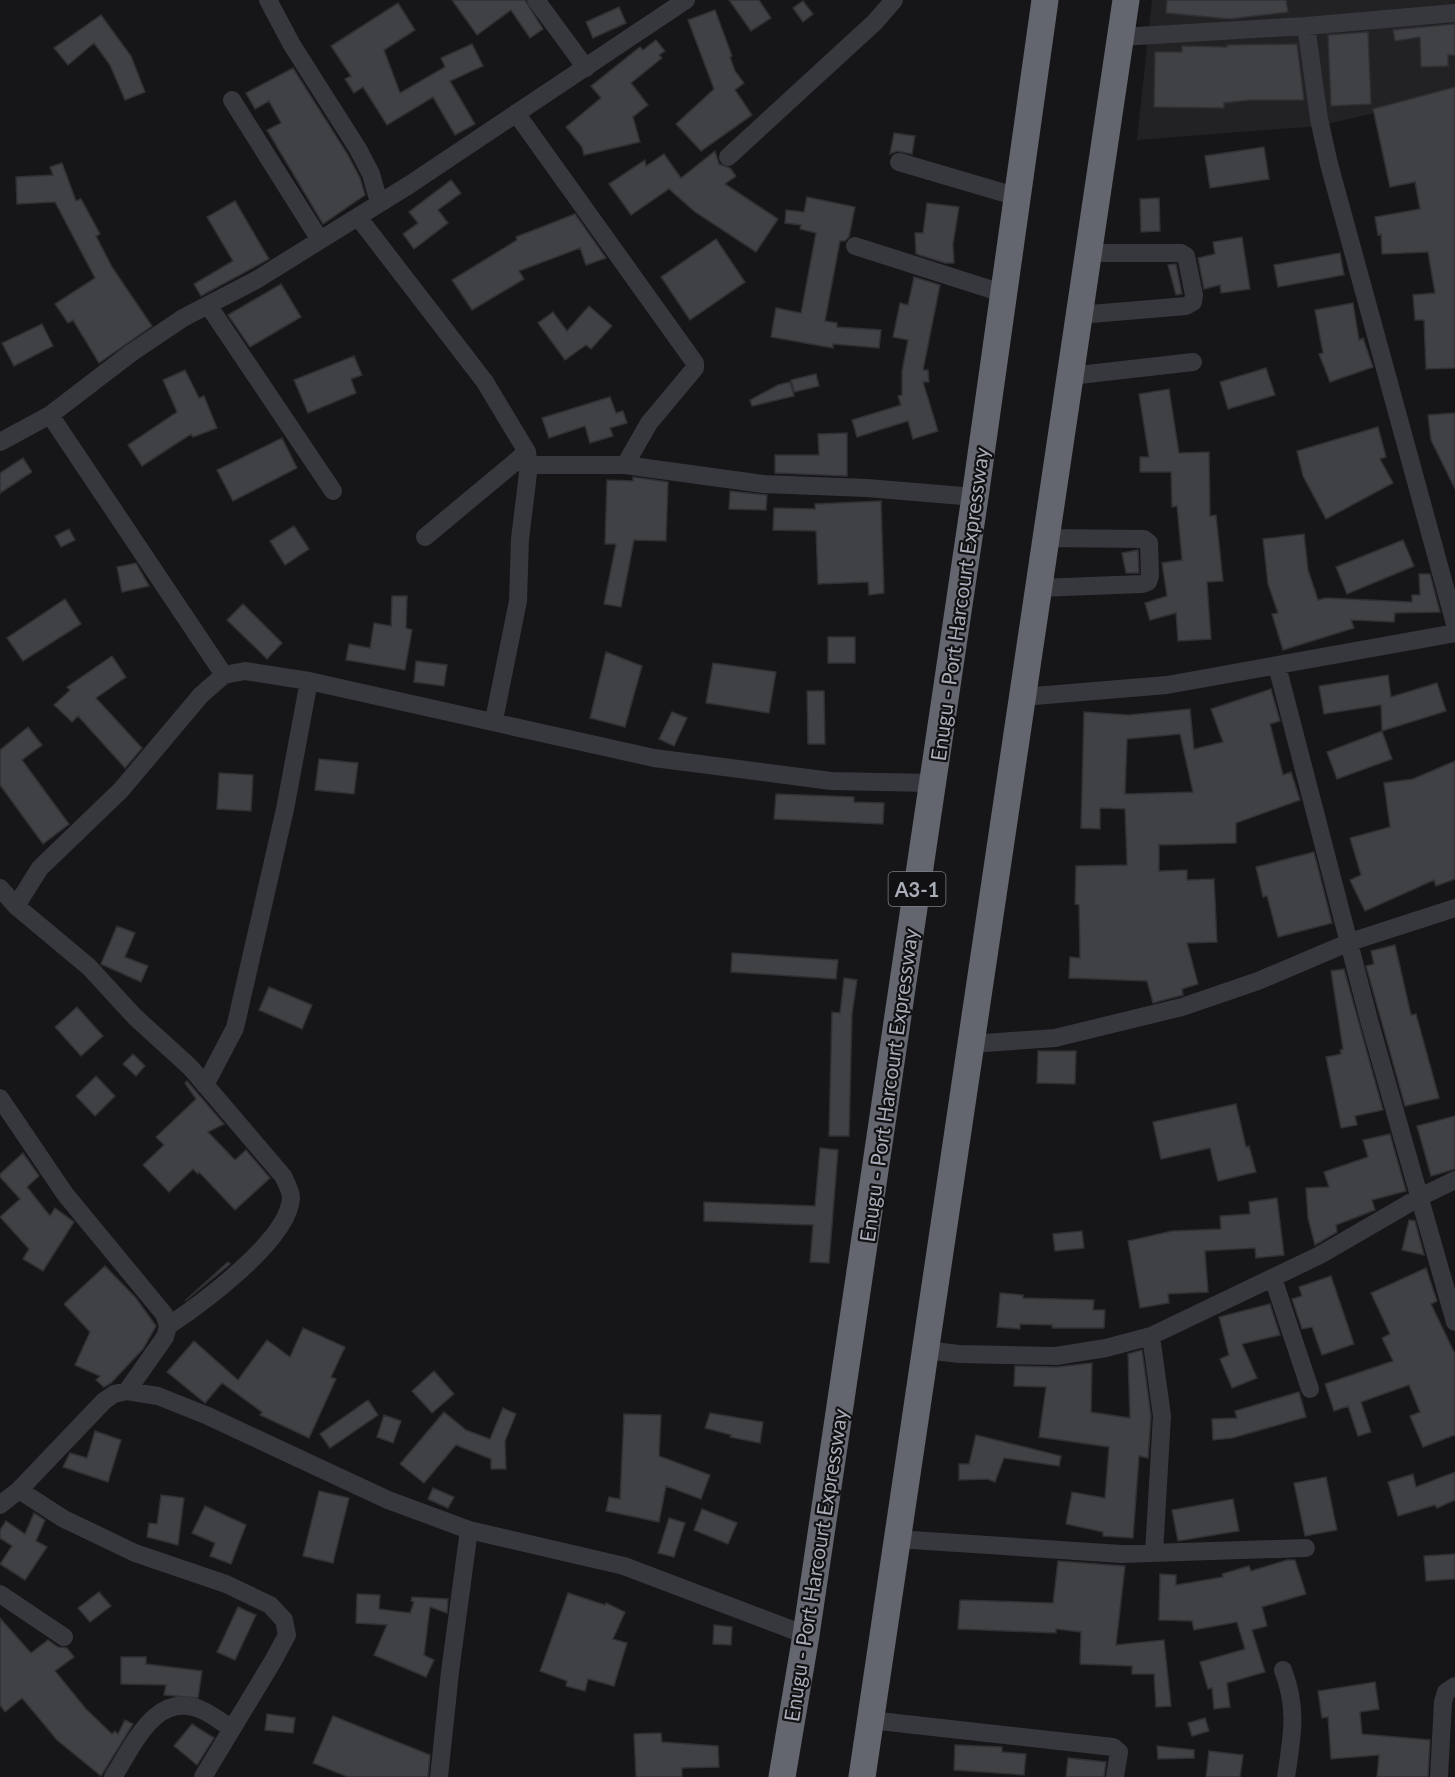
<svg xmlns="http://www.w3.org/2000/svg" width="1455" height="1777" viewBox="0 0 1455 1777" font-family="Lato,sans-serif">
<rect width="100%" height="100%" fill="#161618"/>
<path fill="#222225" d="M 1152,0 L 1455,0 L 1455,94 L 1319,126 L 1137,140 Z"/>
<path fill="#404145" stroke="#303034" stroke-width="1.5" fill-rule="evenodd" d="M 452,0 L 525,0 L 543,29 L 530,38 L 511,10 L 477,35 Z
M 729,0 L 759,0 L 771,18 L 751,31 Z
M 1167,0 L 1286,0 L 1288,12 L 1229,19 L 1166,13 Z
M 803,1 L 813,14 L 803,22 L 793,8 Z
M 398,3 L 415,30 L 384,50 L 400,93 L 445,67 L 441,58 L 472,44 L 483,66 L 450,81 L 475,124 L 455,135 L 433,97 L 387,125 L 363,87 L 354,93 L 345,79 L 351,76 L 331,46 Z
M 619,7 L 626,23 L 593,38 L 586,22 Z
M 715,10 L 732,56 L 730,57 L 735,71 L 744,83 L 735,90 L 752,115 L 701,151 L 676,124 L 714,89 L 688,20 Z
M 101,15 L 131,56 L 145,92 L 125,100 L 110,65 L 94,43 L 68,65 L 54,48 Z
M 1455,24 L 1455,55 L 1448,55 L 1448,66 L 1421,67 L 1420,37 L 1395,41 L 1393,30 Z
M 1368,32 L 1371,104 L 1331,106 L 1328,35 Z
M 656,40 L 665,51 L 659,55 L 662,58 L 631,83 L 648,105 L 633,117 L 640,142 L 584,155 L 582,147 L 566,127 L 601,98 L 591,86 L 640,47 L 643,50 Z
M 1297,44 L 1304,100 L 1251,100 L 1224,103 L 1224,108 L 1154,107 L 1155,52 L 1182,52 L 1182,46 L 1227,47 L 1227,45 Z
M 293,68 L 348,155 L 360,178 L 365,195 L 323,224 L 267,130 L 281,123 L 269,101 L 255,109 L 246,93 Z
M 1455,87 L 1455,368 L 1426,369 L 1424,320 L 1415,320 L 1413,295 L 1435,293 L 1428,252 L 1382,254 L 1381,234 L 1378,235 L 1375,217 L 1420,209 L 1415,182 L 1390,187 L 1373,109 Z
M 894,133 L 915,136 L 912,154 L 897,151 L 890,154 Z
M 1264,147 L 1269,179 L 1210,188 L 1205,156 Z
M 715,151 L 719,164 L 730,168 L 736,176 L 725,184 L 778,219 L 756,252 L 695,212 L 669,189 L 631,215 L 609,184 L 645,160 L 646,166 L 664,154 L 681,178 Z
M 62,163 L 76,201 L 81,199 L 100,234 L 96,236 L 112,267 L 152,326 L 99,363 L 73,320 L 68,323 L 55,304 L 95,278 L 55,202 L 17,204 L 16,177 L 53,175 L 50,167 Z
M 451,180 L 461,193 L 438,210 L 448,223 L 414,249 L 403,234 L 418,223 L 409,212 Z
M 807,197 L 855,207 L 849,237 L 845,241 L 840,241 L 825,321 L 837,323 L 837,327 L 881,330 L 879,348 L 833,344 L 833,348 L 771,337 L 776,308 L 801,313 L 816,233 L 800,229 L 801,225 L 785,223 L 786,210 L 804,212 Z
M 1159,198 L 1160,231 L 1141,232 L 1140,199 Z
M 235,201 L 269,259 L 201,296 L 194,284 L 233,261 L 207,217 Z
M 927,203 L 959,207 L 953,244 L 954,263 L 945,263 L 916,254 L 915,233 L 923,233 Z
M 575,214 L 606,258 L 586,265 L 580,248 L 519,271 L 524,279 L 472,310 L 452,280 L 517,240 L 516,237 Z
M 1242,237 L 1250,289 L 1221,293 L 1220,285 L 1204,289 L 1198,258 L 1215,254 L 1213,242 Z
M 716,239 L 745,282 L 690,320 L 661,277 Z
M 1340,253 L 1344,275 L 1278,287 L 1274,265 Z
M 1176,264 L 1182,294 L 1176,295 L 1168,265 Z
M 914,277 L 940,285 L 923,370 L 928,370 L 929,382 L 923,382 L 938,431 L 913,439 L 908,421 L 857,437 L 852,420 L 901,405 L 898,396 L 902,395 L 902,371 L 908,340 L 893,337 L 900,303 L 908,305 Z
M 281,284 L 301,317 L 250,347 L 228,315 Z
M 1353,303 L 1359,340 L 1363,338 L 1373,367 L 1330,382 L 1319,354 L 1323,353 L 1315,310 Z
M 589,306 L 612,326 L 591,349 L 586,345 L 565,360 L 538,323 L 553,312 L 567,331 Z
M 42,324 L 53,346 L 14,366 L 2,343 Z
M 354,356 L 362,375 L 351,379 L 356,393 L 308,413 L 294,380 Z
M 1266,368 L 1275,395 L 1228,409 L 1220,382 Z
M 185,370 L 199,398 L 204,396 L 217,428 L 193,437 L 191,434 L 142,466 L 128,445 L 177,412 L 163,380 Z
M 816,374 L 819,386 L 794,392 L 791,380 Z
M 790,382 L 794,396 L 752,406 L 750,400 L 778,385 Z
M 1169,389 L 1179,453 L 1209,452 L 1210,516 L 1216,515 L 1223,581 L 1207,582 L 1211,639 L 1178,641 L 1176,613 L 1150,620 L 1145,603 L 1167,596 L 1162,563 L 1182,560 L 1177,506 L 1172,507 L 1171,472 L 1140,472 L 1140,457 L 1149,457 L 1139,394 Z
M 610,397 L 616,413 L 623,411 L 627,423 L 610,428 L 613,436 L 590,443 L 585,426 L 549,438 L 542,418 Z
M 1455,413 L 1455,489 L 1431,440 L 1428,415 Z
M 1378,427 L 1386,457 L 1380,459 L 1393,483 L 1326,519 L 1303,476 L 1297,451 Z
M 847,433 L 847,476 L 775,473 L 775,455 L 819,455 L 818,434 Z
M 282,438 L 297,468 L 233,501 L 217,470 Z
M 23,458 L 32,472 L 0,493 L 0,473 Z
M 633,477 L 668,482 L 666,541 L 634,540 L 621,607 L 604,604 L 616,544 L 605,544 L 607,480 L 633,481 Z
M 730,491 L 767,495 L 766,510 L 729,509 Z
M 881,501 L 884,593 L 869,595 L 868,582 L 818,584 L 816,531 L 773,530 L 774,508 L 815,509 L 815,504 Z
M 294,526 L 309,549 L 285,565 L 270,541 Z
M 69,529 L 75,540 L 61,547 L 55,536 Z
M 1304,534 L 1308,570 L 1318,600 L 1326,598 L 1412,602 L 1412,595 L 1420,595 L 1419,574 L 1430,574 L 1440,612 L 1395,613 L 1394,622 L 1351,620 L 1354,628 L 1283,650 L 1272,614 L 1278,613 L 1268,584 L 1263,539 Z
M 1403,540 L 1414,566 L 1347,594 L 1336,567 Z
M 1138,550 L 1139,573 L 1126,573 L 1122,553 Z
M 136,563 L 149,586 L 122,592 L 117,567 Z
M 392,596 L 407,596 L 406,628 L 412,630 L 405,670 L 346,660 L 349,644 L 370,648 L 374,623 L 391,626 Z
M 65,599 L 81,624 L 23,661 L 7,638 Z
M 243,604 L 282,643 L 267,659 L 227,620 Z
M 828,637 L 855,637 L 855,663 L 828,663 Z
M 606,652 L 642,666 L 625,727 L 590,718 Z
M 112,656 L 126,677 L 96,698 L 142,748 L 125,768 L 78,716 L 72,722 L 54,705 L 70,690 L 67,687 Z
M 416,661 L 447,665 L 444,686 L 414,682 Z
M 713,663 L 776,672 L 769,713 L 706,703 Z
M 1388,675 L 1391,697 L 1437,683 L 1446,711 L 1382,731 L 1381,705 L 1324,714 L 1319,686 Z
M 1271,689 L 1280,721 L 1270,724 L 1283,775 L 1291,772 L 1300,800 L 1236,823 L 1236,843 L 1159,845 L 1159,871 L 1187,870 L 1187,880 L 1214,879 L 1217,942 L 1187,943 L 1198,984 L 1182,989 L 1183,995 L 1153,1003 L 1147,981 L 1069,978 L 1070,957 L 1080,958 L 1079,905 L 1075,904 L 1076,866 L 1127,865 L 1125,809 L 1100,808 L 1100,829 L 1081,828 L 1084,712 L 1128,715 L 1190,709 L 1194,749 L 1223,742 L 1211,709 ZM 1180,734 L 1193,792 L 1125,794 L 1127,739 Z
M 807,691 L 824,691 L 825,744 L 808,744 Z
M 672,712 L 687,718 L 674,746 L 659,739 Z
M 28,727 L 42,745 L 22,760 L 69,824 L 43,844 L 0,785 L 0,750 Z
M 1382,731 L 1392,759 L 1337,779 L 1327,752 Z
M 319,759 L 358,763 L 354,794 L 315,790 Z
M 1455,761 L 1455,879 L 1436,886 L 1434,880 L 1365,911 L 1350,880 L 1361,875 L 1350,838 L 1390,827 L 1384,783 L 1413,779 Z
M 219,773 L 253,775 L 251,811 L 217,809 Z
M 776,794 L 854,797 L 854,802 L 884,803 L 883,824 L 774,819 Z
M 1314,852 L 1332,923 L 1278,937 L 1267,896 L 1263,897 L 1256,867 Z
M 117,926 L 135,933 L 125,957 L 148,966 L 141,982 L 101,964 Z
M 1395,945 L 1411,1015 L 1416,1014 L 1439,1098 L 1405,1106 L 1366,966 L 1374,964 L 1371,951 Z
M 732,953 L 838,960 L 836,979 L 731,972 Z
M 1344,969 L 1383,1110 L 1355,1116 L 1357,1125 L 1341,1128 L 1326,1057 L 1341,1054 L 1340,1050 L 1343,1049 L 1331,971 Z
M 844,978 L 857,980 L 852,1014 L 849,1136 L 829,1136 L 832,1012 L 840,1013 Z
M 269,987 L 312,1005 L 302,1029 L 259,1010 Z
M 77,1007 L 103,1036 L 81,1056 L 55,1027 Z
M 1038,1051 L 1076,1051 L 1075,1084 L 1037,1083 Z
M 133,1054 L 145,1066 L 136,1076 L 123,1064 Z
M 96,1076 L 115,1096 L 95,1116 L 76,1096 Z
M 187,1081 L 224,1124 L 208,1132 L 235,1160 L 246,1150 L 270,1178 L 235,1210 L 199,1172 L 198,1174 L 193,1169 L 169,1192 L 143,1165 L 164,1145 L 156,1137 L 196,1099 L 185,1083 Z
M 1236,1104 L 1246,1147 L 1249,1146 L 1256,1172 L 1218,1181 L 1210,1148 L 1161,1159 L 1153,1122 Z
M 1455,1116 L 1455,1169 L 1431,1176 L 1417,1126 Z
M 1390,1134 L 1406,1191 L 1372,1200 L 1375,1210 L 1336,1225 L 1337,1232 L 1315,1245 L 1308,1218 L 1306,1188 L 1329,1187 L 1324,1172 L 1368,1157 L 1363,1140 Z
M 820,1148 L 838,1150 L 829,1263 L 810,1262 L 813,1225 L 704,1221 L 704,1202 L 815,1206 Z
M 23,1153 L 39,1176 L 27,1187 L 50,1216 L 55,1208 L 74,1222 L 43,1271 L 23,1259 L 29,1249 L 0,1217 L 20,1199 L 0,1177 L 0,1174 Z
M 1277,1198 L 1284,1255 L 1256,1258 L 1255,1248 L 1205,1251 L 1208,1292 L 1168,1294 L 1169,1303 L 1140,1308 L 1128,1241 L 1172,1231 L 1221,1229 L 1220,1216 L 1250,1214 L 1249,1202 Z
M 1409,1220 L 1415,1221 L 1424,1255 L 1402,1250 Z
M 1082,1231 L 1084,1248 L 1055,1251 L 1053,1234 Z
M 228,1262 L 230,1264 L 185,1301 Z
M 105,1266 L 136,1298 L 156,1326 L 143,1349 L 111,1383 L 104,1387 L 96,1380 L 100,1376 L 75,1365 L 90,1332 L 64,1304 Z
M 1426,1268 L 1437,1301 L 1431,1304 L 1455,1354 L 1455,1435 L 1423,1447 L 1410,1416 L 1420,1412 L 1409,1385 L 1361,1402 L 1371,1432 L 1358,1436 L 1348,1406 L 1334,1411 L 1325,1384 L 1393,1361 L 1382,1338 L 1390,1334 L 1371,1293 Z
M 1331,1276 L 1354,1344 L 1322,1355 L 1312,1327 L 1302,1329 L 1292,1299 L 1302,1296 L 1299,1287 Z
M 1000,1293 L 1023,1295 L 1023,1298 L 1094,1300 L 1093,1310 L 1105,1310 L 1104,1328 L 1052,1328 L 1052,1325 L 1020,1324 L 1020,1329 L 997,1327 Z
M 1270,1304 L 1280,1335 L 1242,1344 L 1257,1378 L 1232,1388 L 1220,1359 L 1229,1355 L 1219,1317 Z
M 303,1328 L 345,1347 L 331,1377 L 336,1379 L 309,1438 L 260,1415 L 262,1412 L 222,1383 L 205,1403 L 167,1372 L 194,1341 L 238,1380 L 267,1340 L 290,1357 Z
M 1142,1350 L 1151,1416 L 1148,1458 L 1139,1456 L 1133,1538 L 1103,1536 L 1103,1532 L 1066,1524 L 1072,1492 L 1105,1498 L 1109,1447 L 1039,1437 L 1046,1387 L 1014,1386 L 1015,1366 L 1056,1367 L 1092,1363 L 1091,1412 L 1130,1418 L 1128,1354 Z
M 434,1371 L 454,1394 L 432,1413 L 412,1391 Z
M 1299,1392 L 1306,1417 L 1232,1438 L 1213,1440 L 1212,1419 L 1237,1418 L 1235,1411 Z
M 368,1400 L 378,1415 L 330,1448 L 320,1434 Z
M 503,1408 L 516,1414 L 505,1441 L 506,1469 L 491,1469 L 491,1459 L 456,1445 L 424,1483 L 400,1464 L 444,1412 L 466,1430 L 490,1439 Z
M 710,1413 L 763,1422 L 760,1443 L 730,1437 L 731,1435 L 705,1428 Z
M 624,1414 L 661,1415 L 659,1456 L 710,1475 L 701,1499 L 666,1486 L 659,1522 L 606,1511 L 609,1497 L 620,1499 Z
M 384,1415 L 401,1421 L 393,1443 L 377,1437 Z
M 95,1431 L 121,1440 L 108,1482 L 63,1467 L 70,1453 L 87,1458 Z
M 976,1435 L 1061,1456 L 1059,1466 L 1004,1458 L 995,1482 L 987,1479 L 959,1480 L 959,1464 L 969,1464 Z
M 1455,1472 L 1455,1500 L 1437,1508 L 1435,1505 L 1398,1516 L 1388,1482 L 1413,1474 L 1416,1487 Z
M 1326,1477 L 1337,1530 L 1305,1536 L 1294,1483 Z
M 433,1488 L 454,1497 L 448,1508 L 428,1499 Z
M 319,1491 L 349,1498 L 333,1563 L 303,1556 Z
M 161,1495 L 184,1498 L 178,1545 L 147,1537 L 149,1523 L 157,1524 Z
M 1233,1499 L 1239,1531 L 1178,1541 L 1172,1510 Z
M 205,1506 L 246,1525 L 231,1564 L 210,1556 L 215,1543 L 192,1533 Z
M 702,1509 L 737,1523 L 728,1544 L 694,1530 Z
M 34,1513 L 45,1520 L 36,1541 L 47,1547 L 25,1580 L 0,1564 L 12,1546 L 0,1538 L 0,1530 L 6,1521 L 25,1534 Z
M 669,1518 L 685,1523 L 674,1557 L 658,1553 Z
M 1455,1554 L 1455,1579 L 1426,1581 L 1424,1556 Z
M 1287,1560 L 1295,1560 L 1306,1594 L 1262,1607 L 1267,1626 L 1252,1630 L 1265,1672 L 1227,1683 L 1230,1707 L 1214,1709 L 1212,1688 L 1208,1689 L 1200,1662 L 1245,1649 L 1237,1622 L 1194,1630 L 1192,1621 L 1159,1620 L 1160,1574 L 1176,1575 L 1176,1585 L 1223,1577 L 1222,1574 L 1249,1566 L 1251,1571 Z
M 1058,1561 L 1125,1566 L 1116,1645 L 1164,1640 L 1171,1706 L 1156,1707 L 1154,1674 L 1132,1674 L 1132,1666 L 1080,1664 L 1081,1632 L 1056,1629 L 1056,1633 L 958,1629 L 960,1600 L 1053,1603 Z
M 99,1592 L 111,1606 L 90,1622 L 78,1608 Z
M 568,1593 L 605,1605 L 606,1603 L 625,1612 L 613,1639 L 627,1643 L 614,1686 L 588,1679 L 585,1691 L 566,1686 L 567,1681 L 540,1671 Z
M 357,1594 L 380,1595 L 379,1609 L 410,1613 L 414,1602 L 411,1601 L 412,1597 L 448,1599 L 447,1613 L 430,1607 L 424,1655 L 434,1660 L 426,1677 L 374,1655 L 387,1625 L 356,1623 Z
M 238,1607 L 256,1615 L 235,1660 L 217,1652 Z
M 0,1618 L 31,1653 L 48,1640 L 58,1647 L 67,1648 L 74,1657 L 55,1671 L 86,1709 L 112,1734 L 115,1731 L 118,1734 L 125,1720 L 133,1724 L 101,1776 L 57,1740 L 22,1698 L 5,1712 L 0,1705 Z
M 714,1625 L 732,1627 L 731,1645 L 713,1644 Z
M 121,1657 L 146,1657 L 146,1664 L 202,1671 L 198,1698 L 164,1695 L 166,1685 L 121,1684 Z
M 1375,1682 L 1379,1709 L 1360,1712 L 1362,1734 L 1430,1740 L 1428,1777 L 1377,1777 L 1379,1755 L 1331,1759 L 1328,1717 L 1322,1718 L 1318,1691 Z
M 267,1714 L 295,1718 L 293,1733 L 265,1730 Z
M 333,1716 L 430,1755 L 428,1777 L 348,1777 L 313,1763 Z
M 1205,1718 L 1209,1731 L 1192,1736 L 1188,1723 Z
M 192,1724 L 214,1738 L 197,1765 L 174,1746 Z
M 661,1733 L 662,1742 L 718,1746 L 719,1767 L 682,1768 L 682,1777 L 636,1777 L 634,1734 Z
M 955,1745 L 1002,1747 L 1002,1752 L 1026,1754 L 1024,1775 L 954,1770 Z
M 1157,1746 L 1194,1750 L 1194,1758 L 1158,1759 Z
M 1209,1751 L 1243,1755 L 1240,1777 L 1206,1777 Z
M 1068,1758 L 1106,1762 L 1104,1777 L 1066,1777 Z"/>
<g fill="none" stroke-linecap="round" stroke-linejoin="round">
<path stroke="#37383d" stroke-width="18" d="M 268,0 L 292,45 L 358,149 L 371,174 L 378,199 L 384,201
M 536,0 L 586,68
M 1306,26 L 1319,119 L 1329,164 L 1455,624
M 1120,37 L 1306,26 L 1455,13
M 232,100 L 320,240
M 516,113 L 695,363 L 695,368 L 649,423 L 625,465
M 728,157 L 875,22 L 894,0
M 899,162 L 1018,197
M 358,217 L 485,382 L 527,452 L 529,465 L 520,539 L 518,601 L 494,720
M 855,246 L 1002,293
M 208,305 L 333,491
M 1079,315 L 1186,306 L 1193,302 L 1194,295 L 1186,256 L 1181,253 L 1088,253
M 1070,376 L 1193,362
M 50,415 L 224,675
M 0,442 L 50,415 L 131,353 L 183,318 L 256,280 L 409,185 L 686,0
M 529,465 L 625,465 L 763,484 L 867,488 L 975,497
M 425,537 L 527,452
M 1039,588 L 1142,584 L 1148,582 L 1150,576 L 1149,543 L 1144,539 L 1046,538
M 1277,666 L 1369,1020 L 1455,1322
M 1022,697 L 1167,685 L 1455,633
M 0,888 L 16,906 L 89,967 L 135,1017 L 190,1067 L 283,1176 C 286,1182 291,1191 291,1198 C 289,1240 201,1304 168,1326
M 16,906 L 40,868 L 121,790 L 201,695 L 224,675 L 245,671 L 309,681 L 654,758 L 831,781 L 932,783
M 971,1044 L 1055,1038 L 1182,1007 L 1258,981 L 1350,942 L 1455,908
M 205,1085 L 235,1028 L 285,809 L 309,681
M 0,1098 L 65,1194 L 164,1314 L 168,1326 L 165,1337 L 127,1391
M 1273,1278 L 1310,1389
M 1151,1336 L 1162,1416 L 1154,1553
M 926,1350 L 959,1354 L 1056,1356 L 1106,1348 L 1151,1336 L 1320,1255 L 1420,1197 L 1455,1180
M 19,1490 L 64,1519 L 135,1553 L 226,1584 L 270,1605 L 284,1620 L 287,1635 L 273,1661 L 203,1777
M 0,1505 L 19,1490 L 104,1401 L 114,1394 L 127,1391 L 158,1396 L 208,1416 L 388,1500 L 469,1530 L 624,1566 L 806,1635
M 897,1539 L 1121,1554 L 1306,1548
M 0,1594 L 64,1637
M 1283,1670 C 1298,1709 1292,1737 1286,1777
M 870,1720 L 1113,1747 L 1119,1752 L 1115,1777
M 113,1777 C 134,1745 156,1688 204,1711 C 214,1716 223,1723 232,1729
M 439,1777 L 450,1672 L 469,1530
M 1439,1777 L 1443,1702 L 1446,1692 L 1455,1686"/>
<path stroke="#63666e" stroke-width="27" d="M 782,1777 L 806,1635 L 975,497 L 1045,0
M 862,1777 L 1126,0"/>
</g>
<g text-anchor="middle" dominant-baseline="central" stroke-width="4.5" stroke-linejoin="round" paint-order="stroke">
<rect fill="#111113" stroke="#7b7e86" stroke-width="1.5" x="888.5" y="872" width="57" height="34" rx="4.5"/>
<g font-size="20" font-weight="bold" fill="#a8adb8">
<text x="917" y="889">A3-1</text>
</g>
<g font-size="21" fill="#a8adb8" stroke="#111113">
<text transform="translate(959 604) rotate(-82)">Enugu - Port Harcourt Expressway</text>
<text transform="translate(888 1085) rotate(-82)">Enugu - Port Harcourt Expressway</text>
<text transform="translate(815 1565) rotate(-81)">Enugu - Port Harcourt Expressway</text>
</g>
</g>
</svg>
